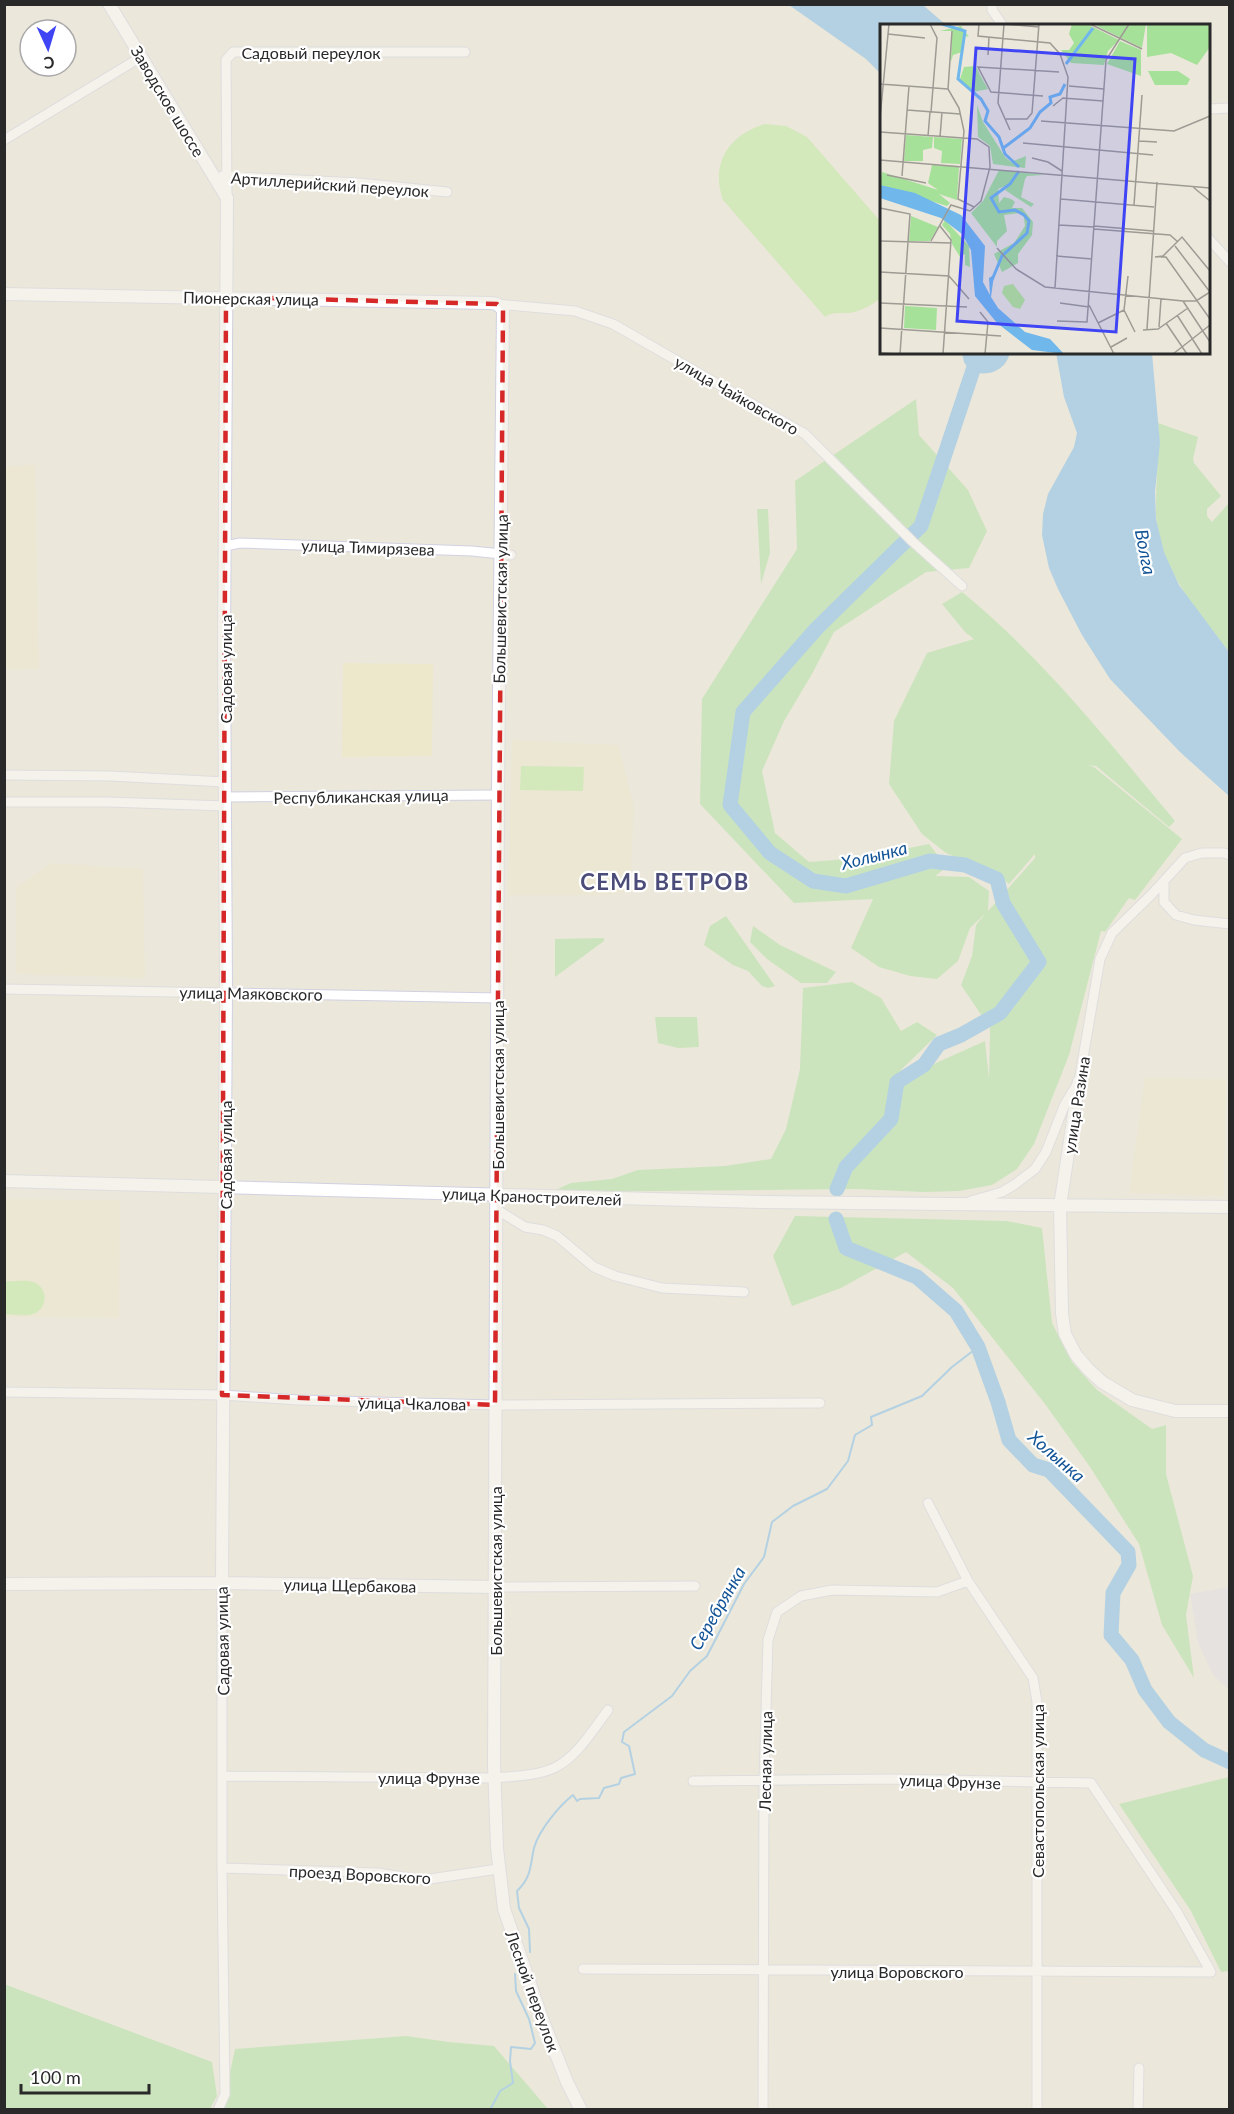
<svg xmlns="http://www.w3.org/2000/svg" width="1234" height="2114" viewBox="0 0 1234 2114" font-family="Lato,sans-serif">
<rect width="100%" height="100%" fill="#ebe7db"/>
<path fill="#dfdce4" d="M 1229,1587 L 1230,1587 L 1229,1690 L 1213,1675 L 1198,1643 L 1190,1594 Z"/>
<path fill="#ede7cb" d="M 35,465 L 39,669 L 5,670 L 5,466 Z
M 343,663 L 433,664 L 432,756 L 342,757 Z
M 512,740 L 618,745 L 634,806 L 630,892 L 606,895 L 508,895 Z
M 51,863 L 143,869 L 145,978 L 16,974 L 16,888 Z
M 1145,1078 L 1226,1079 L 1224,1196 L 1129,1193 Z
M 5,1199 L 120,1200 L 119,1318 L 5,1317 Z"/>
<path fill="#a6e199" d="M 916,399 L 919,435 L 968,490 L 987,531 L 969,568 L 926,572 L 834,632 L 812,674 L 784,721 L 762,771 L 775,833 L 809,862 L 860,858 L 929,844 L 947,867 L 935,876 L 969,877 L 989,891 L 988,911 L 1035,858 L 1035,854 L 1009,884 L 995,873 L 946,853 L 922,834 L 889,784 L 894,721 L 927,653 L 974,639 L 965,632 L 942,604 L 962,592 C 1043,658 1108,741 1175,821 L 1169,827 L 1096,766 L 1088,765 L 1094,767 L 1182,839 L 1135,900 L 1129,898 L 1105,932 L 1101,931 L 1069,1055 L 1034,1144 L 1017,1169 L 992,1185 L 959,1191 L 924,1192 L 857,1189 L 551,1192 L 571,1183 L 612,1179 L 638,1170 L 725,1166 L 771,1159 L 786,1129 L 800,1069 L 803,988 L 852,982 L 881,998 L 901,1031 L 917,1022 L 937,1035 L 901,1070 L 887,1103 L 891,1123 L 900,1085 L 936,1063 L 985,1041 L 989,1079 L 990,1028 L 961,985 L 972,956 L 976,925 L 985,914 L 970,928 L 958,961 L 937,979 L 910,976 L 879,967 L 851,948 L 873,899 L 794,903 L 700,804 L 702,699 L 797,549 L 795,481 Z
M 1158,423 L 1198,437 L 1193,459 L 1194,463 L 1221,496 L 1207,509 L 1207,516 L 1212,522 L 1229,503 L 1229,652 C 1199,613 1158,567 1156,515 C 1155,484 1160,454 1158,423 Z
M 757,509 L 768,509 L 770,553 L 761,584 Z
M 726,916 L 775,986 L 768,988 L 762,986 L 748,971 L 733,965 L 704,945 L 710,926 Z
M 753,926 L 780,945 L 836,972 L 827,983 L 801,983 L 767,959 L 750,942 Z
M 604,938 L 604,941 L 555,977 L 555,939 Z
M 655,1017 L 697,1017 L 699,1047 L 678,1048 L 658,1043 Z
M 795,1216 L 1007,1221 L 1042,1228 L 1052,1323 L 1072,1362 L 1097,1390 L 1152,1429 L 1166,1425 L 1166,1474 L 1193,1576 L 1186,1615 L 1194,1678 L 1162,1625 L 1139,1544 L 1090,1467 L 1045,1404 L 953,1288 L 906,1252 L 841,1288 L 792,1306 L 773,1256 Z
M 1229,1777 L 1230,1971 L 1221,1972 L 1191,1911 L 1119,1804 Z
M 4,1984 L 212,2062 L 217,2096 L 210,2109 L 5,2109 Z
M 406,2036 L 449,2042 L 494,2046 L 548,2109 L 222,2110 L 235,2049 Z"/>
<path fill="#b7e895" d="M 765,124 L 786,126 L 807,137 L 881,222 L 881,298 C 873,304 865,309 854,312 C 844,315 834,310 825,317 L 723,200 C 710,163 729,135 765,124 Z
M 521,766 L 584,767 L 583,791 L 520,790 Z
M 5,1281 C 13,1282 25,1279 33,1282 C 49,1287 48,1309 33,1314 C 25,1317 13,1314 5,1314 Z"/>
<path fill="#70b7eb" d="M 789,5 L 923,5 L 946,25 L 882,26 L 881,74 L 866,59 Z
M 962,353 L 962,352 L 1010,353 C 1005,372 986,378 969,370 L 964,362 Z
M 1056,353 L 1152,353 L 1160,443 L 1155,492 L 1156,519 L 1164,552 L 1179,585 L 1229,652 L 1229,796 L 1180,752 L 1110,679 L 1082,635 L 1058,589 L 1049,568 L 1042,535 L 1043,514 L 1048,494 L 1074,447 L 1077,433 L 1064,397 Z"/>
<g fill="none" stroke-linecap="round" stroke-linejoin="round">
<path stroke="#70b7eb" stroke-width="2" d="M 530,1952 L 529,1929 L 519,1908 L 517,1891 C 532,1877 530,1865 534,1848 C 539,1830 559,1806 573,1795 L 577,1801 L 580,1799 L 599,1798 L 604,1788 L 619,1784 L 621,1778 L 635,1774 L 629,1746 L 622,1742 L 624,1732 L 672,1696 L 690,1671 L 707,1656 L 744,1584 L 764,1557 L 772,1522 L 793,1506 L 827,1489 L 848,1461 L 855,1435 L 872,1425 L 871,1417 L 922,1396 L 952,1367 L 978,1347
M 490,2110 L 500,2091 L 513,2083 L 510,2061 L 511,2047 L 531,2049 L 535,2043 L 529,2019 L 516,1991 L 515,1974"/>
<path stroke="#70b7eb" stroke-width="15" d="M 837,1189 L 846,1167 L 891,1119 L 897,1082 L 924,1065 L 939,1044 L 961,1035 L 1000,1013 L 1039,962 L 1003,903 L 997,879 L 965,865 L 930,861 L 846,886 L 813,881 L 770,853 L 730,805 L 743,712 L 817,628 L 921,526 L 979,352
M 836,1219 L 846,1248 L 917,1277 L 956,1311 L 978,1347 L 998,1402 L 1009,1440 L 1033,1465 L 1049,1470 L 1128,1552 L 1129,1565 L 1113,1593 L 1111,1635 L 1132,1660 L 1145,1690 L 1169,1722 L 1204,1750 L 1230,1762"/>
<g stroke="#d1d1e2" stroke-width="11">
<path id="minor" d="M 992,4 L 992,10 L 1003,26
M 1208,109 L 1230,108
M 4,140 L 141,57
M 222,176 L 359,183 L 447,192
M 227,196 L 226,60 L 233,52 L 465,52
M 1208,238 L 1230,262
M 497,304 L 575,311 L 613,324 L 805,434 L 913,542 L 962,586
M 225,546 L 240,543 L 472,551 L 511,555
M 4,775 L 110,776 L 225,782
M 225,797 L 498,795
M 4,802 L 108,802 L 225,806
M 1164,881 L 1164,902 L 1176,915 L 1194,920 L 1230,924
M 4,989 L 498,998
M 971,1201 L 1002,1192 L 1014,1185 L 1035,1169 L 1046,1152 L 1065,1104 L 1079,1081 L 1100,959 L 1112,933 L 1151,895 L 1185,858 L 1202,853 L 1224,853 L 1230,855
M 496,1209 L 525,1227 L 543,1230 L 557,1236 L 594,1267 L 615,1276 L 662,1288 L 744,1292
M 4,1392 L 222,1395 L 298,1400 L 495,1405 L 820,1403
M 928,1503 L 968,1581 L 1033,1678 L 1037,1702 L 1037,2110
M 495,1587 L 695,1586
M 223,1776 L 494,1778 C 514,1776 536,1776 554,1768 C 577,1757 593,1730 608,1710
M 222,1868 L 378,1873 L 423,1880 L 498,1869
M 583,1969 L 1211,1972 L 1177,1912 L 1091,1783 L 893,1779 L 693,1781
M 218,2110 L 225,2094 L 222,1868 L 222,1583
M 763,2110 L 764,1781 L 768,1640 L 777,1612 L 801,1596 L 832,1590 L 937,1592 L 968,1581
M 1138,2110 L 1139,2068"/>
</g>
<g stroke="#d1d1e2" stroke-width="14">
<path id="tertiary" d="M 109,4 L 227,198 L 224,641 L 226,993 L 222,1583
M 4,294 L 491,303 L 497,304 L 503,310 L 498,791 L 494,1764 L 497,1848 L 504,1909 L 543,2021 L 567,2082 L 581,2110
M 1079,1081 L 1060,1206 L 1062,1313 L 1065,1334 L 1076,1355 L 1088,1369 L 1102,1382 L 1132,1400 L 1175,1411 L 1230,1411
M 4,1181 L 761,1202 L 1230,1207
M 4,1584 L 222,1583 L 495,1587"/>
</g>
<use href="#minor" stroke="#fff" stroke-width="9"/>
<use href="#tertiary" stroke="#fff" stroke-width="12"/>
</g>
<path d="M0 0H1234V2114H0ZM 226,297 L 497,304 L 503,310 L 495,1405 L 222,1395 Z" fill="#ebe7db" fill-opacity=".55" fill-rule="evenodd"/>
<path fill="none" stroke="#d62828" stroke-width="4.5" stroke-dasharray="12 8" stroke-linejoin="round" d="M 226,297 L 497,304 L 503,310 L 495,1405 L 222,1395 Z"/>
<g text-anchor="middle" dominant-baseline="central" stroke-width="4.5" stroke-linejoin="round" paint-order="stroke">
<g font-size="16" fill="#292929" stroke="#fff">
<text x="311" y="52">Садовый переулок</text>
<text transform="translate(168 101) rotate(59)">Заводское шоссе</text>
<text transform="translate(330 184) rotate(4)">Артиллерийский переулок</text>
<text transform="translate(251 298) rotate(1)">Пионерская улица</text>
<text transform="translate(737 395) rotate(30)">улица Чайковского</text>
<text transform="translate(368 547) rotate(2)">улица Тимирязева</text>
<text transform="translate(500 599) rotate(-89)">Большевистская улица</text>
<text transform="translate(225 669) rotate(-90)">Садовая улица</text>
<text transform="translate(361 796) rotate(-1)">Республиканская улица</text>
<text transform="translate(251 993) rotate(1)">улица Маяковского</text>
<text transform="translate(497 1085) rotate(-90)">Большевистская улица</text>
<text transform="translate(1076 1105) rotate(-81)">улица Разина</text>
<text transform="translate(225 1155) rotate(-90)">Садовая улица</text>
<text transform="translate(532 1196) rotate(2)">улица Краностроителей</text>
<text transform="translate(412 1403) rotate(1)">улица Чкалова</text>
<text transform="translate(495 1571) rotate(-90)">Большевистская улица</text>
<text transform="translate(350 1585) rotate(1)">улица Щербакова</text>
<text transform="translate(222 1641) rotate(-91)">Садовая улица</text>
<text transform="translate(765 1761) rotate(-89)">Лесная улица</text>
<text x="429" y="1777">улица Фрунзе</text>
<text transform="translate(950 1781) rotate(2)">улица Фрунзе</text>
<text transform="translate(1037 1791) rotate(-90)">Севастопольская улица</text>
<text transform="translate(360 1874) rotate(3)">проезд Воровского</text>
<text x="897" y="1971">улица Воровского</text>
<text transform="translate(533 1991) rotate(70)">Лесной переулок</text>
</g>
<g font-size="18" font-style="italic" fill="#115396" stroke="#fff">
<text transform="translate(1146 552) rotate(79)">Волга</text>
<text transform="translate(874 855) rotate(-14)">Холынка</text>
<text transform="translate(1057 1456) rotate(41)">Холынка</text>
<text transform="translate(717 1608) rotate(-60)">Серебрянка</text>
</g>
<g font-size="22" font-weight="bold" letter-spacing="1.5" fill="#4b4c79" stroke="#fff">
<text x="665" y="881">СЕМЬ ВЕТРОВ</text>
</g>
</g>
<g transform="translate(880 24)">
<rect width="330" height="330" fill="#ebe7db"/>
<path d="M 192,0 L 207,0 L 239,16 L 228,27 L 224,41 L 191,39 L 181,26 L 189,26 L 194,19 L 189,10 ZM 218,0 L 266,0 L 262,24 L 217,2 ZM 267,0 L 330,0 L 330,23 L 317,41 L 291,29 L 267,33 ZM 81,2 L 89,13 L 85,12 L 82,28 L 73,31 L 71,38 L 72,7 L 60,7 ZM 240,17 L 261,26 L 261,52 L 227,40 ZM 96,42 L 100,51 L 108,65 L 93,68 L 80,55 L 84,43 ZM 268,47 L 298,47 L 310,55 L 307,61 L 275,61 ZM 97,81 L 103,98 L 125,133 L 131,138 L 146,132 L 145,144 L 113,140 L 110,122 L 98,113 ZM 26,111 L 53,113 L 52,124 L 43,126 L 43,137 L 24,137 ZM 54,113 L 82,115 L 80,140 L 61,139 L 62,127 L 54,124 ZM 52,141 L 79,142 L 77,176 L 59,170 L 70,179 L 67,182 L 0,161 L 2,148 L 58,166 L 48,159 ZM 119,146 L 164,151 L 147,152 L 145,155 L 141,173 L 154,180 L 151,183 L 125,166 L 130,160 L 118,165 L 119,179 L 124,173 L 131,175 L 135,178 L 132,184 L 142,184 L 153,198 L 152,211 L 138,230 L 138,239 L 122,248 L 114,230 L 134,219 L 145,202 L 144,193 L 139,189 L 124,191 L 127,207 L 117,217 L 117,223 L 91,189 L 103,177 ZM 31,192 L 58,203 L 50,217 L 29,217 ZM 65,196 L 89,222 L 90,243 L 85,241 L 85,230 L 80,233 L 72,220 L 70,210 L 62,201 ZM 25,282 L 57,284 L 56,306 L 24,304 Z" fill="#a6e199"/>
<path d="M 133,260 L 145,276 L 140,285 L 133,283 L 122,269 L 124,262 Z" fill="#b7e895"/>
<path d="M 0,161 L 35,169 L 81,191 L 105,222 L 103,258 L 110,271 L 109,254 L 114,251 L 111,273 L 118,284 L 145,308 L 170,315 L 184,330 L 152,326 L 117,299 L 95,272 L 91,226 L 82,210 L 61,194 L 0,174 Z" fill="#70b7eb"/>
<path fill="none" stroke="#70b7eb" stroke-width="3" d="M 62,0 L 85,7 L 78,55 L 101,75 L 108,87 L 105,97 L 119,113 L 125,130 L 139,143M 186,40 L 213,4M 122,125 L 150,104 L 160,88 L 171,79 L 170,73 L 180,70 L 185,60M 112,256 L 122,232 L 147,209 L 149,197 L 144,191 L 135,186 L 119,188 L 111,174 L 130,160 L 139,147"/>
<path fill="none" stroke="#9d9b94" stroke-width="1.5" d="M 50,0 L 57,14 L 51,88M 99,0 L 98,12 L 170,19 L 180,30 L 188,53 L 175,264M 124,0 L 118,79 L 130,106M 124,0 L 159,3M 210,0 L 262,25M 72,7 L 68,65 L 79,84 L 84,107 L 78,175 L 94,183M 8,10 L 45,14M 108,31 L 109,13M 0,60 L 68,65M 189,62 L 224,65M 163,72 L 111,68 L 98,43 L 179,48M 173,82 L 183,74 L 223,77M 27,86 L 80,90M 0,94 L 9,0M 126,95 L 147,95 L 152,89 L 159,0M 161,97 L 294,107 L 330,92M 0,108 L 97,115 L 109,123 L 110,143 L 101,177 L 90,187 L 71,181 L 51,217M 48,112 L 50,88M 60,113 L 62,88M 259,117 L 277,118M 143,119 L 273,131M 152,134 L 168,138 L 182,147M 0,136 L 330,164M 7,151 L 46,159M 22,152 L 29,62M 313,163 L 330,177M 181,175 L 274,183M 254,181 L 262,71M 0,184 L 30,190 L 20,330M 179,201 L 214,203M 60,202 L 71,216 L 63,330M 214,202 L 273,207M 214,205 L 290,211 L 298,218M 0,217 L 71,219M 295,222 L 330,268M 117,224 L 136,245 L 165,263 L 303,277 L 316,277 L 330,268M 176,232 L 212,235M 275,233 L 283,232 L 302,213 L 330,247M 281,233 L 286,233 L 330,295M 0,248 L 69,252 L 89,275M 303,277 L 330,318M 0,279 L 87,283M 180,279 L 209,283M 209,281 L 234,330M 244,286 L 248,252M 244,286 L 255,308M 100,288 L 108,298 L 105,330M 297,291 L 322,330M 177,297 L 207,298 L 226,36 L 249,0M 218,299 L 244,286M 286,299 L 307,330M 279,303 L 281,275M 0,304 L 121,312M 267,305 L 277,158M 263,306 L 278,305 L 308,284M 231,323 L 247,314M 0,329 L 18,330M 293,330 L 330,301"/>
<path fill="#3f44f5" fill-opacity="0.15" stroke="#3f44f5" stroke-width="3" d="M 96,24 L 255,35 L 236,308 L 77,297 Z"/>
<rect width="330" height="330" fill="none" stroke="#292929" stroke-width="3"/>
</g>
<rect width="1234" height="2114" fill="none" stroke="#292929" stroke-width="12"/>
<g transform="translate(48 48) rotate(176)"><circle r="28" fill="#ffffff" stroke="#a9a9a9" stroke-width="1.5"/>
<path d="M0-4.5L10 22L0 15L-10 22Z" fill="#3f44f5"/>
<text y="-9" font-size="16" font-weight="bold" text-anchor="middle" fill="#292929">С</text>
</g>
<path d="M21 2084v9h128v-9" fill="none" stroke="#292929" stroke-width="3"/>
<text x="30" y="2084" font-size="18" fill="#292929" stroke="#ffffff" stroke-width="4.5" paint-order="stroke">100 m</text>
</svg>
